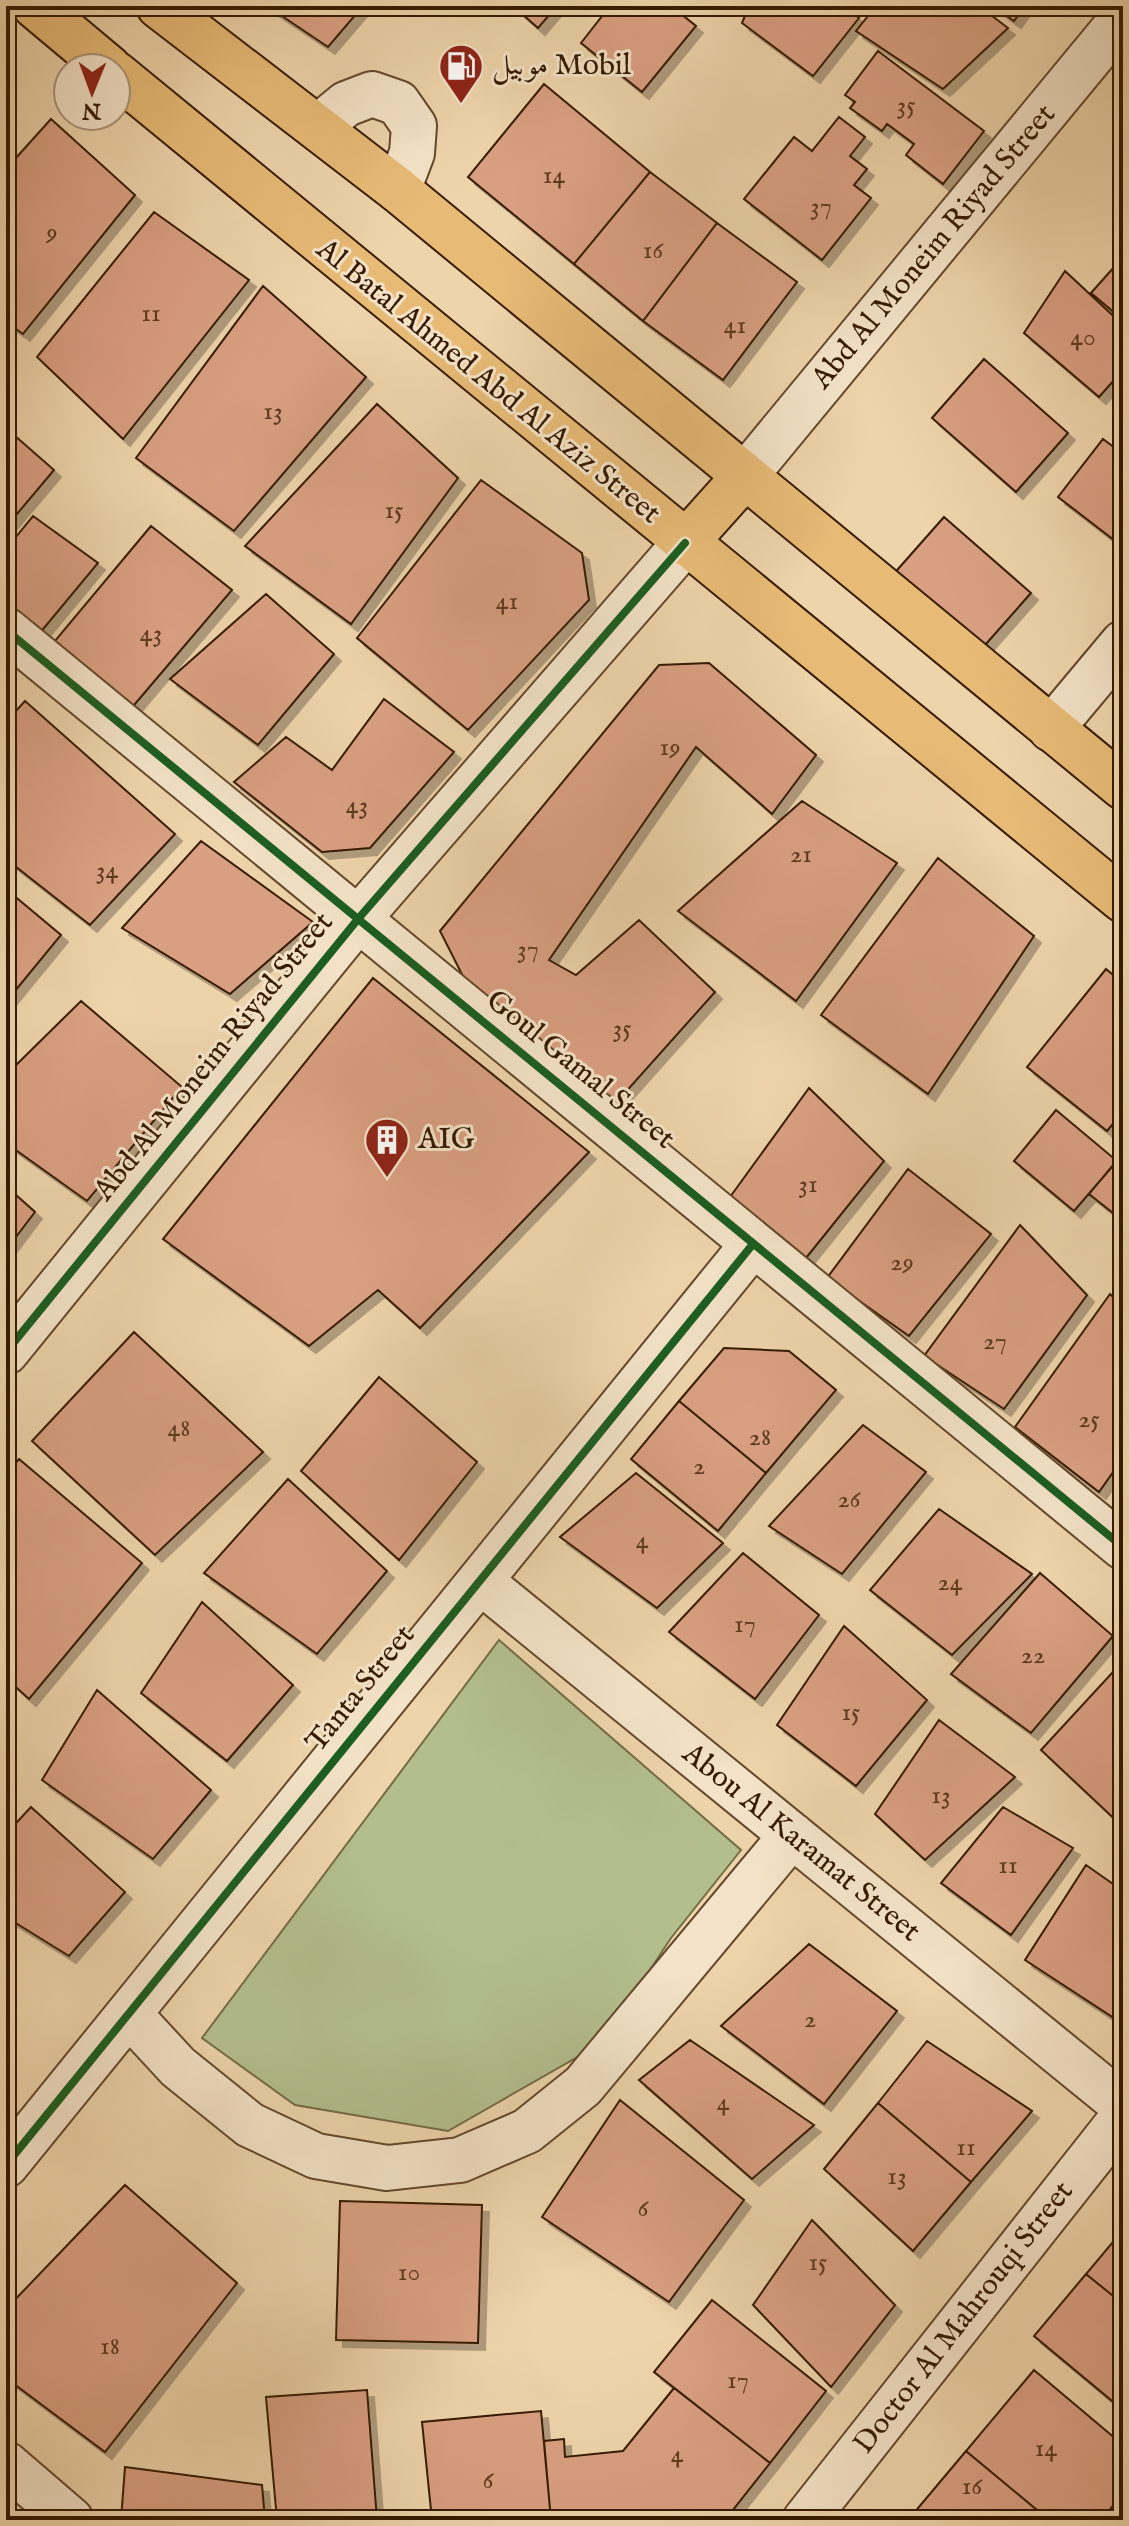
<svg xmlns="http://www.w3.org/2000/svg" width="1129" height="2526" viewBox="0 0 1129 2526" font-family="'IM FELL English',Amiri,serif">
<defs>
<filter id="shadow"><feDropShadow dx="7" dy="7" stdDeviation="0" flood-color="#0004"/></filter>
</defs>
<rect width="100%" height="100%" fill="#eed4ab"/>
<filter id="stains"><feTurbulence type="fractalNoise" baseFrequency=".0025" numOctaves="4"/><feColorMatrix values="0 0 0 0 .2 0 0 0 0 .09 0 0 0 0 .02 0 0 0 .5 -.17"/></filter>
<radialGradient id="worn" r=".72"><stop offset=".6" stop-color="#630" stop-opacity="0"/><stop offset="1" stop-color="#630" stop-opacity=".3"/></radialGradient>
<path fill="#b3be8d" stroke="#746c46" stroke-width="2" d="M 499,1640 L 741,1850 L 671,1938 L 602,2043 L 448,2131 L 295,2105 L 202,2038 Z"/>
<path fill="#d99f82" stroke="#351a00" stroke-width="2" filter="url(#shadow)" d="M 267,6 L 363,6 L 328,47 Z
M 513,6 L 557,6 L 538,28 Z
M 610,6 L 671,6 L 696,26 L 642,92 L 581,43 Z
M 741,6 L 845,6 L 859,18 L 813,76 L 742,23 L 747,11 Z
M 876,6 L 979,6 L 1008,28 L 943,89 L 856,31 Z
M 993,6 L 1025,6 L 1014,21 Z
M 878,51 L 984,131 L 943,184 L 906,155 L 914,144 L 887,124 L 882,131 L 850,108 L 855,102 L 845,95 Z
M 544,84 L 650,172 L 574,264 L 468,177 Z
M 839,117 L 865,137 L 850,156 L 867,169 L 854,185 L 871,198 L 822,260 L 744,199 L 794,137 L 812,151 Z
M 51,119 L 135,195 L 23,334 L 6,322 L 6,169 Z
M 650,172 L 717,223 L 643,321 L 574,264 Z
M 154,212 L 249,280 L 123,439 L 37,357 Z
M 717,223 L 797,282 L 723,380 L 643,321 Z
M 1123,257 L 1123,320 L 1091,293 Z
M 1065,271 L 1123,325 L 1123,370 L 1099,397 L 1024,333 Z
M 263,286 L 366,377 L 234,531 L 136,458 Z
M 984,359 L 1068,433 L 1016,492 L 932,418 Z
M 377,404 L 458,478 L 351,624 L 245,546 Z
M 6,428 L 54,470 L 6,527 Z
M 1103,439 L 1123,454 L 1123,547 L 1058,497 Z
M 481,480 L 582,553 L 589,600 L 468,730 L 357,638 Z
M 33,516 L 98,563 L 34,640 L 6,618 L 6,549 Z
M 944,517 L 1031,593 L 978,653 L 891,577 Z
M 151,526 L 232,590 L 129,711 L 49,648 Z
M 266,594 L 334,654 L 258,745 L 170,679 Z
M 709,663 L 816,755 L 772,814 L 696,747 L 549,960 L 576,975 L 639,920 L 715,992 L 615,1104 L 477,1004 L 440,931 L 659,665 Z
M 384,699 L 454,752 L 370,848 L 322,852 L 234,782 L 286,737 L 332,770 Z
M 25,701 L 175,834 L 90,925 L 6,859 L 6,722 Z
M 802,801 L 897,863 L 796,1001 L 678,911 Z
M 201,841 L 313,922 L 230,994 L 122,928 Z
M 938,858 L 1034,936 L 928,1094 L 821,1015 Z
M 6,889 L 61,935 L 6,1002 Z
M 1106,969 L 1123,983 L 1123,1112 L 1107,1131 L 1027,1067 Z
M 373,978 L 589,1152 L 420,1328 L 378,1290 L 309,1346 L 163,1239 Z
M 81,1001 L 182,1087 L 87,1201 L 6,1143 L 6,1075 Z
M 809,1088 L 884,1161 L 802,1263 L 725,1204 Z
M 1056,1110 L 1117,1161 L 1074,1211 L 1014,1161 Z
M 1123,1153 L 1123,1221 L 1089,1194 Z
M 908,1169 L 991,1234 L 909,1336 L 827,1278 Z
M 6,1186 L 35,1212 L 6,1250 Z
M 1020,1225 L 1087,1295 L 1004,1409 L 924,1356 Z
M 1110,1294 L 1123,1307 L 1123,1458 L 1099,1492 L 1015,1427 Z
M 134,1332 L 263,1452 L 155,1555 L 32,1441 Z
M 724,1348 L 789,1351 L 836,1390 L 766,1473 L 679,1401 Z
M 379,1377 L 477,1462 L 399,1560 L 301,1471 Z
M 679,1401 L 766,1473 L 718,1531 L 631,1459 Z
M 863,1425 L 926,1472 L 842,1574 L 769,1526 Z
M 19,1459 L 142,1563 L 29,1699 L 6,1678 L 6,1476 Z
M 636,1473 L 723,1543 L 657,1608 L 560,1537 Z
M 288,1479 L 387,1571 L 317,1654 L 204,1573 Z
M 939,1509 L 1032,1574 L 952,1655 L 870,1590 Z
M 743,1553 L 819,1615 L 755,1699 L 669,1632 Z
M 1040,1573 L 1113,1636 L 1031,1733 L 951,1674 Z
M 202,1602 L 293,1685 L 227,1761 L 141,1693 Z
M 844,1626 L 927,1700 L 856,1786 L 777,1725 Z
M 1123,1661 L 1123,1827 L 1041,1750 Z
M 97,1690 L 211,1790 L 153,1859 L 42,1780 Z
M 939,1720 L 1015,1777 L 925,1860 L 875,1814 Z
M 31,1807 L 125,1892 L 69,1956 L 6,1917 L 6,1834 Z
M 1003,1807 L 1073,1848 L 1011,1935 L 941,1883 Z
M 1086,1865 L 1123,1891 L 1123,2010 L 1117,2020 L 1025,1960 Z
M 809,1944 L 897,2011 L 824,2104 L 721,2026 Z
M 690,2040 L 814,2125 L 752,2179 L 639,2080 Z
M 927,2041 L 1032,2111 L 971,2182 L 878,2103 Z
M 620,2100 L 744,2200 L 669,2302 L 542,2217 Z
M 878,2103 L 971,2182 L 913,2251 L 824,2169 Z
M 125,2185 L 237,2283 L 105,2452 L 6,2378 L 6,2309 Z
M 340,2201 L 482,2205 L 478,2343 L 336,2340 Z
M 812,2220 L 895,2305 L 831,2387 L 753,2305 Z
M 1123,2230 L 1123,2304 L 1086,2274 Z
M 1086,2274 L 1123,2304 L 1123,2410 L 1034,2336 Z
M 712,2300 L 826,2391 L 770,2463 L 654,2372 Z
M 1034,2370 L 1123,2445 L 1123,2494 L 1101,2520 L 1049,2520 L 966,2451 Z
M 674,2388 L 770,2463 L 725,2520 L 551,2520 L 544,2441 L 564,2439 L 565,2457 L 623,2451 Z
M 367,2390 L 377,2520 L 277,2520 L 266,2397 Z
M 541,2411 L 551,2520 L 432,2520 L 422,2422 Z
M 966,2451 L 1049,2520 L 908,2520 Z
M 125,2467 L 262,2485 L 265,2520 L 121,2520 Z"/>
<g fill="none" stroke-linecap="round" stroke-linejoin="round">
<g stroke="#63482b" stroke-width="48">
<path id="minor" d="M 318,127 L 346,104 L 372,94 L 398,103 L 414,126 L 412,153 L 398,190
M 745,476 L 1123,18
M 6,630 L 1123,1547
M 1051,729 L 1123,643
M 6,1352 L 358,919 L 685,543
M 480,1581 L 1123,2105
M 129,2014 L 178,2067 L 250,2125 L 316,2156 L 387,2168 L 460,2160 L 527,2131 L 583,2086 L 792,1835
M 6,2165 L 753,1244
M 6,2464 L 71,2520
M 805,2520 L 1123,2117"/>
</g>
<g stroke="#351a00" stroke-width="48">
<path id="major" d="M 35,6 L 109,68
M 159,6 L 398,190 L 1123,787
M 116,74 L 1123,900
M 685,543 L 745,476"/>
</g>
<use href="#minor" stroke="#f4e3c8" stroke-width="44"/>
<use href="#major" stroke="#e7ba76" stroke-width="44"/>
<g stroke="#f4e3c8" stroke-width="13">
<path id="cycleway" d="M 6,630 L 1123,1547
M 6,1352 L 358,919 L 685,543
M 6,2165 L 753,1244"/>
</g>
<use href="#cycleway" stroke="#1b5e20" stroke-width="8"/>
</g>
<defs>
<g id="fuel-pin" transform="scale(2.3)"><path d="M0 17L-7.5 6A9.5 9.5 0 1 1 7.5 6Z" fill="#8f2418" stroke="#f4e3c8"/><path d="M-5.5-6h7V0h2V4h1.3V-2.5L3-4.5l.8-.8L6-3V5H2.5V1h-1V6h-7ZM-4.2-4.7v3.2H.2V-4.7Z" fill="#fff"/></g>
<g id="building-pin" transform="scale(2.3)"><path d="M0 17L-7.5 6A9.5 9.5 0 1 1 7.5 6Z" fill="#8f2418" stroke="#f4e3c8"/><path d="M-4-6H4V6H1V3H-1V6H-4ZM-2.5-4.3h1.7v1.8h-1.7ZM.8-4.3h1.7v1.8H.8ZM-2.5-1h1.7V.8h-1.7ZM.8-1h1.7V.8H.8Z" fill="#fff"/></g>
</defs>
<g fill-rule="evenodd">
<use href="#fuel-pin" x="461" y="66"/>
<use href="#building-pin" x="387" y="1140"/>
</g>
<g text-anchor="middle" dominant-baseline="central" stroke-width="6" stroke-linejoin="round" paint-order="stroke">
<g font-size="26" fill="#5e3b20">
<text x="906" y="105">35</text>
<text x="554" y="175">14</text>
<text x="821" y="206">37</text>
<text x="52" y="232">9</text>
<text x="653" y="250">16</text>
<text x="151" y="313">11</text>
<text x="735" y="325">41</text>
<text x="1083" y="337">40</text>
<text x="273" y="411">13</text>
<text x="394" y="510">15</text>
<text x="507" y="601">41</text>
<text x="151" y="633">43</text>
<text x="670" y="747">19</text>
<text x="357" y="805">43</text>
<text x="801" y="854">21</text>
<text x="107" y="870">34</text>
<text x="528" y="949">37</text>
<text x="622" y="1028">35</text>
<text x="808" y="1184">31</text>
<text x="902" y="1262">29</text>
<text x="995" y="1341">27</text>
<text x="1089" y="1419">25</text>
<text x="179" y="1428">48</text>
<text x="760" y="1437">28</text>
<text x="699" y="1466">2</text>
<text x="849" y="1499">26</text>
<text x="642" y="1540">4</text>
<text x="950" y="1582">24</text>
<text x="745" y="1624">17</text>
<text x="1033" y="1655">22</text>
<text x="851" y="1712">15</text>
<text x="941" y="1795">13</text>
<text x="1008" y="1865">11</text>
<text x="810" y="2019">2</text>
<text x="723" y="2102">4</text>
<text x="966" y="2147">11</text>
<text x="897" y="2176">13</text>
<text x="643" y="2208">6</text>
<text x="818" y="2262">15</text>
<text x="409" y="2272">10</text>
<text x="110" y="2346">18</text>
<text x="738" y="2380">17</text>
<text x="1046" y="2448">14</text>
<text x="677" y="2454">4</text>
<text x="488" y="2480">6</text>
<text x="972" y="2486">16</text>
</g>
<g font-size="30" fill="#351a00" stroke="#f4e3c8" text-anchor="start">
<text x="492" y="66">موبيل Mobil</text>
<text x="418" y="1140">AIG</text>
</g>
<g font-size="30" fill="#351a00" stroke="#f4e3c8">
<text transform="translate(934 247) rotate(-50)">Abd Al Moneim Riyad Street</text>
<text transform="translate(488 382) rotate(39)">Al Batal Ahmed Abd Al Aziz Street</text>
<text transform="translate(214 1057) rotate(-51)">Abd Al Moneim Riyad Street</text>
<text transform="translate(580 1070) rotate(39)">Goul Gamal Street</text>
<text transform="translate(361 1689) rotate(-51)">Tanta Street</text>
<text transform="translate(801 1843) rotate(39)">Abou Al Karamat Street</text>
<text transform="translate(964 2318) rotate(-52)">Doctor Al Mahrouqi Street</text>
</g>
</g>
<rect width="1129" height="2526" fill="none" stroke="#eed4ab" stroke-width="32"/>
<rect x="8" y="8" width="1113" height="2510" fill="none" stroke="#351a00" stroke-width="4"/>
<rect x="16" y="16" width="1097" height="2494" fill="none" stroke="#351a00" stroke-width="2"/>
<g transform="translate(92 92) rotate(181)"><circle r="38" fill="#f4e3c8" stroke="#a89378" stroke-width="2"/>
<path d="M0-6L14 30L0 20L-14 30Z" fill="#8f2418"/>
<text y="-12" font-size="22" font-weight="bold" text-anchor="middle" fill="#351a00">N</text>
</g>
<rect width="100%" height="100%" filter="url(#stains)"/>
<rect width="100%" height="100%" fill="url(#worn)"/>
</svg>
